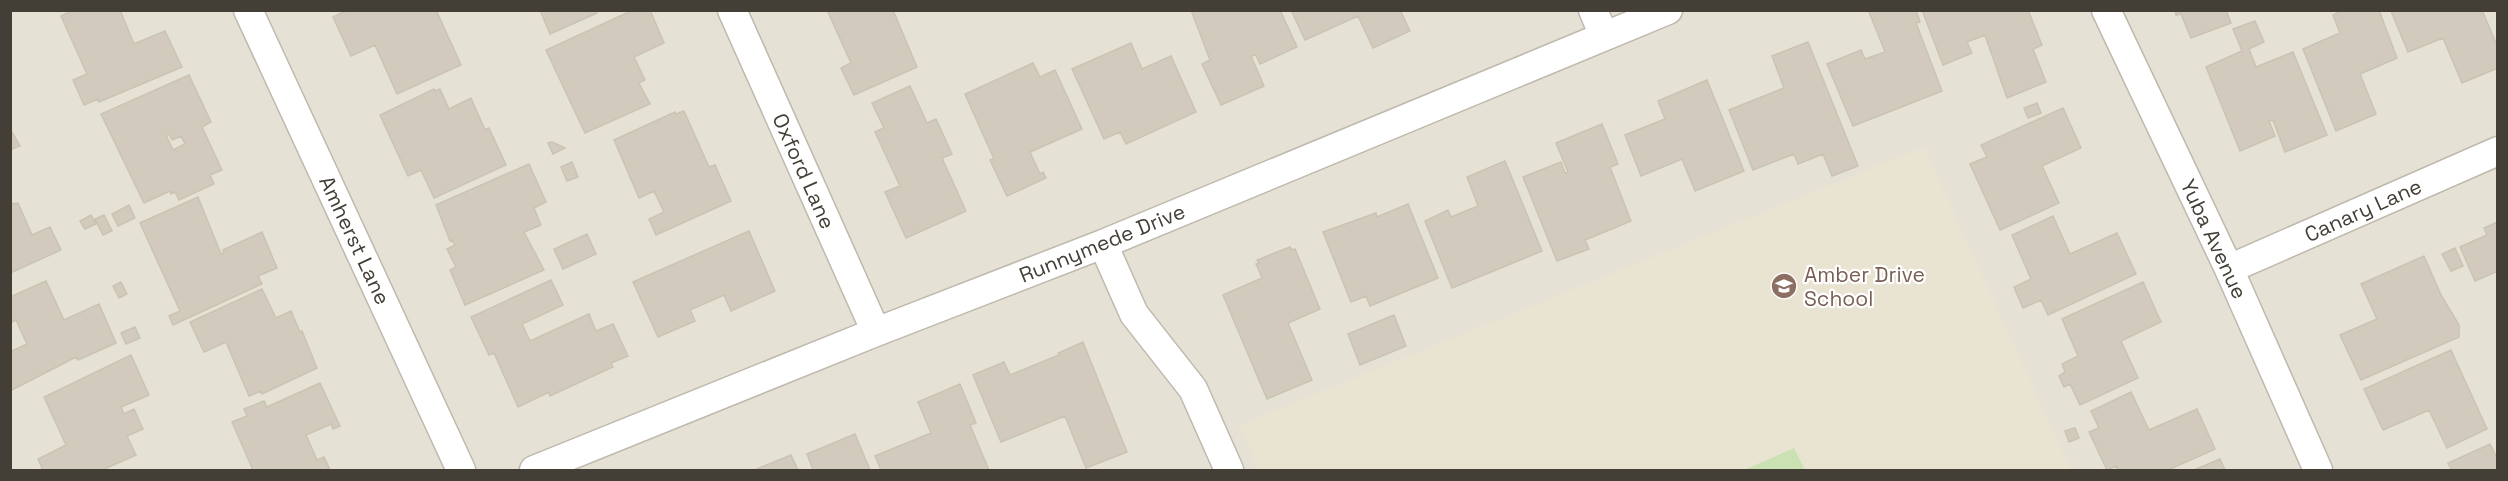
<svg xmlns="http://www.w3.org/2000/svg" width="2508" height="481" viewBox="0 0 2508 481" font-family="'Space Grotesk',sans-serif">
<rect width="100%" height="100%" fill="#f1efe7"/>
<path fill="#e5e1d5" d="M 11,11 L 2497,11 L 2497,470 L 11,470 Z"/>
<path fill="#e9e4d2" d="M 1924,147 L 2071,470 L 1259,470 L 1239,425 Z"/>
<path fill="#cae1b4" d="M 1794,448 L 1805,470 L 1744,470 Z"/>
<path fill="#d2cbbd" stroke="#cbc3b1" stroke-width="1.5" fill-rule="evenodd" d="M 73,10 L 120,10 L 134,44 L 165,31 L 182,67 L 99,102 L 98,99 L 84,105 L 73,80 L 87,74 L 61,16 Z
M 347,10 L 436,10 L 461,65 L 397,94 L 375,45 L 351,56 L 333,17 Z
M 540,10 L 596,10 L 597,13 L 550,34 Z
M 633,10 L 650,10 L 664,43 L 634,57 L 645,80 L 639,83 L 650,104 L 585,133 L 546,50 Z
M 827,10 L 893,10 L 917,67 L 854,95 L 841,68 L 851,63 Z
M 1191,10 L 1280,10 L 1297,47 L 1260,64 L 1256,55 L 1251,56 L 1264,86 L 1221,105 L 1202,64 L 1210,60 Z
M 1291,10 L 1400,10 L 1410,31 L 1373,48 L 1358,16 L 1305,40 Z
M 1874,10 L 1916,10 L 1920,22 L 1916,23 L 1942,91 L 1853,126 L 1827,64 L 1861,50 L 1865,59 L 1885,52 L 1869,12 Z
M 1922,10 L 2028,10 L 2042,45 L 2033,49 L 2046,82 L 2007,98 L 1985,35 L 1967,42 L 1972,53 L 1943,65 Z
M 2175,10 L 2226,10 L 2231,23 L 2191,38 L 2181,14 L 2176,15 Z
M 2343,10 L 2379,10 L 2397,58 L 2360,74 L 2376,114 L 2336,131 L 2303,49 L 2340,33 L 2333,15 Z
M 2482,10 L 2498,48 L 2498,68 L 2462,83 L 2443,38 L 2408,52 L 2391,11 Z
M 2255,21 L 2264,42 L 2249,49 L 2256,67 L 2293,52 L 2327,135 L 2285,152 L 2273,120 L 2269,121 L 2275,136 L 2240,151 L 2206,67 L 2242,51 L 2233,29 Z
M 1808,42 L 1858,166 L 1832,176 L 1823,154 L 1798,164 L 1794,154 L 1753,170 L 1729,110 L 1784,88 L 1772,56 Z
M 1131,43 L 1142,69 L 1171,56 L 1196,112 L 1126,144 L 1120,132 L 1104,139 L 1072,69 Z
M 1033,63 L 1040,77 L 1055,70 L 1082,129 L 1030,152 L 1040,174 L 1043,172 L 1046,178 L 1007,196 L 990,160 L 994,159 L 965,94 Z
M 189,75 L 211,122 L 202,127 L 222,170 L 210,175 L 214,184 L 179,200 L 175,192 L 171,194 L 170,191 L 144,203 L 101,114 ZM 169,134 L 172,140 L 181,136 L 185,144 L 173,150 L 166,135 Z
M 1707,80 L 1744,171 L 1695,191 L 1682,159 L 1641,176 L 1625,135 L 1665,119 L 1658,101 Z
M 910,86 L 927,123 L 936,119 L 952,154 L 942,158 L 966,211 L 906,238 L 885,192 L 900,186 L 875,132 L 884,128 L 872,103 Z
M 434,89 L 435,91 L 440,89 L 449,109 L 471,98 L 485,130 L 489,128 L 506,165 L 434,198 L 421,170 L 408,176 L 380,115 Z
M 2037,103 L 2041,113 L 2028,118 L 2024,108 Z
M 2063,108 L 2081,148 L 2042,166 L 2059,203 L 2000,230 L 1970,164 L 1987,157 L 1981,145 Z
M 684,111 L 709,167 L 715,165 L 731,201 L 656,235 L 649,219 L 664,212 L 654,191 L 639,198 L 614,140 L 675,112 L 676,114 Z
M 1602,124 L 1618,164 L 1610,167 L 1631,221 L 1585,240 L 1589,249 L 1557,261 L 1523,177 L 1561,162 L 1565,173 L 1568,172 L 1556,143 Z
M 10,129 L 20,146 L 10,150 Z
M 552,142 L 565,148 L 553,154 L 548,143 Z
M 1505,161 L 1542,251 L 1452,288 L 1425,221 L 1448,210 L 1451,217 L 1478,206 L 1467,177 Z
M 572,162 L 578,177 L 567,181 L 561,167 Z
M 529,164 L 546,202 L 534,208 L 541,225 L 524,232 L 544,270 L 465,305 L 450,270 L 456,267 L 447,249 L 455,245 L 452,240 L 450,241 L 436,205 Z
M 198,197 L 221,254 L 224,253 L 223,250 L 262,232 L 277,268 L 258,276 L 262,284 L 173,325 L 169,316 L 180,311 L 140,223 Z
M 18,203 L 32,235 L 50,227 L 61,250 L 10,273 L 10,204 Z
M 1408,204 L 1438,278 L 1370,306 L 1366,296 L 1351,302 L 1323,232 L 1376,213 L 1377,217 Z
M 129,205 L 135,218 L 118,226 L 112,214 Z
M 91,215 L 96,224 L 85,229 L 80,221 Z
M 104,215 L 112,231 L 103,235 L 95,219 Z
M 2053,216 L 2070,254 L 2117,233 L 2136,274 L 2048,315 L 2041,300 L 2023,308 L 2014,287 L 2031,279 L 2012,235 Z
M 2498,222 L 2498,271 L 2475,281 L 2460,247 L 2487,235 L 2484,228 Z
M 749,231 L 775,291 L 731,311 L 724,295 L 690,310 L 695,321 L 658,337 L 633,282 Z
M 587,234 L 596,254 L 563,269 L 554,249 Z
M 1290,247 L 1292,250 L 1295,249 L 1320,309 L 1288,323 L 1312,380 L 1267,399 L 1223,295 L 1262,278 L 1256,264 L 1259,263 L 1257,260 Z
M 2455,248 L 2463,266 L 2451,271 L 2442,254 Z
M 2424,256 L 2441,295 L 2459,325 L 2459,337 L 2361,380 L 2340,335 L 2377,319 L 2361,284 Z
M 551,280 L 563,305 L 522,324 L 530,341 L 589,314 L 596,331 L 613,324 L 628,356 L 611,363 L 613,367 L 550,396 L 549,392 L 518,407 L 494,353 L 489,355 L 471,317 Z
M 46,281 L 64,320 L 99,304 L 116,343 L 78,360 L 76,357 L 10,391 L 10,352 L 27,344 L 16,320 L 10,323 L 10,297 Z
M 121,282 L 127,294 L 119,298 L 113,286 Z
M 2143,282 L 2161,322 L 2121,341 L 2138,378 L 2080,405 L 2070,384 L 2064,387 L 2059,376 L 2065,372 L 2062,364 L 2078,356 L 2062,319 Z
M 262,289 L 276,318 L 291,311 L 300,332 L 302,331 L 317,368 L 262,394 L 261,391 L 249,396 L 226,342 L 204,352 L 190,322 Z
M 1394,315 L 1406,346 L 1360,365 L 1348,334 Z
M 135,327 L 140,338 L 126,344 L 121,333 Z
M 1083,342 L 1127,452 L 1086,468 L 1065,416 L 1001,442 L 973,375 L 1004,362 L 1010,375 L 1059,355 L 1058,353 Z
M 2451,350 L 2487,429 L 2447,448 L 2429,410 L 2383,430 L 2364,389 Z
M 131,355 L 149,395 L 121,407 L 124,414 L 134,409 L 143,429 L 127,436 L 136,455 L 102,470 L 43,470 L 38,459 L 66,445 L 44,397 Z
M 320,383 L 340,426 L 333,429 L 331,424 L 306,435 L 317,460 L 324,457 L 330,470 L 253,470 L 232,422 L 247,416 L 244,409 L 264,401 L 267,407 Z
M 960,384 L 976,423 L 970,425 L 989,470 L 881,470 L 875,456 L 931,433 L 918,402 Z
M 2131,392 L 2149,430 L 2197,409 L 2215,449 L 2168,470 L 2118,470 L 2116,466 L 2107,470 L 2089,432 L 2099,428 L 2091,411 Z
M 2075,428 L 2079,438 L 2069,442 L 2065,431 Z
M 855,434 L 870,470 L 813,470 L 807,454 Z
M 2490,444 L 2498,460 L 2498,470 L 2452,470 L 2448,463 Z
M 791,455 L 798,470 L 754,470 Z
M 2220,459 L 2225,470 L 2194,470 Z"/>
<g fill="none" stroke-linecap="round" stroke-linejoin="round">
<g stroke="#bfb9ad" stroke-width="31">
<path id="street" d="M 248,10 L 461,470
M 732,10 L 876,332
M 1593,10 L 1604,36
M 2106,10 L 2229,269 L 2318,470
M 1103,244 L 1134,314 L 1193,389 L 1229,470
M 2229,269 L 2498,151
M 534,470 L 876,332 L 1103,244 L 1668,10"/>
</g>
<use href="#street" stroke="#fff" stroke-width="28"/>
</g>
<defs>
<g id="school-disc" transform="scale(1.35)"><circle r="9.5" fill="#8d6e63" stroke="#fff"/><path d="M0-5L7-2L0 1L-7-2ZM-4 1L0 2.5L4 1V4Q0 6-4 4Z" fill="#fff"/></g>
</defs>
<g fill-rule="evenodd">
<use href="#school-disc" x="1784" y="286"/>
</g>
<g text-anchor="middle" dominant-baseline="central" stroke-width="4.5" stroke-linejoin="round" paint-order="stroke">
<g font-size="21" fill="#433f36" stroke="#fff">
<text transform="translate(804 171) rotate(66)">Oxford Lane</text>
<text transform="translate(2363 210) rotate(-24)">Canary Lane</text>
<text transform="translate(2214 239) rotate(65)">Yuba Avenue</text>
<text transform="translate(355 240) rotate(65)">Amherst Lane</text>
<text transform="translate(1102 243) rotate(-22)">Runnymede Drive</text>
</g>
<g font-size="21" fill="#785e54" stroke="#fff" text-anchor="start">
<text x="1804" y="274">Amber Drive<tspan x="1804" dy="24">School</tspan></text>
</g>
</g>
<rect width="2508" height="481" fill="none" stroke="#433f36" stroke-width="24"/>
</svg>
